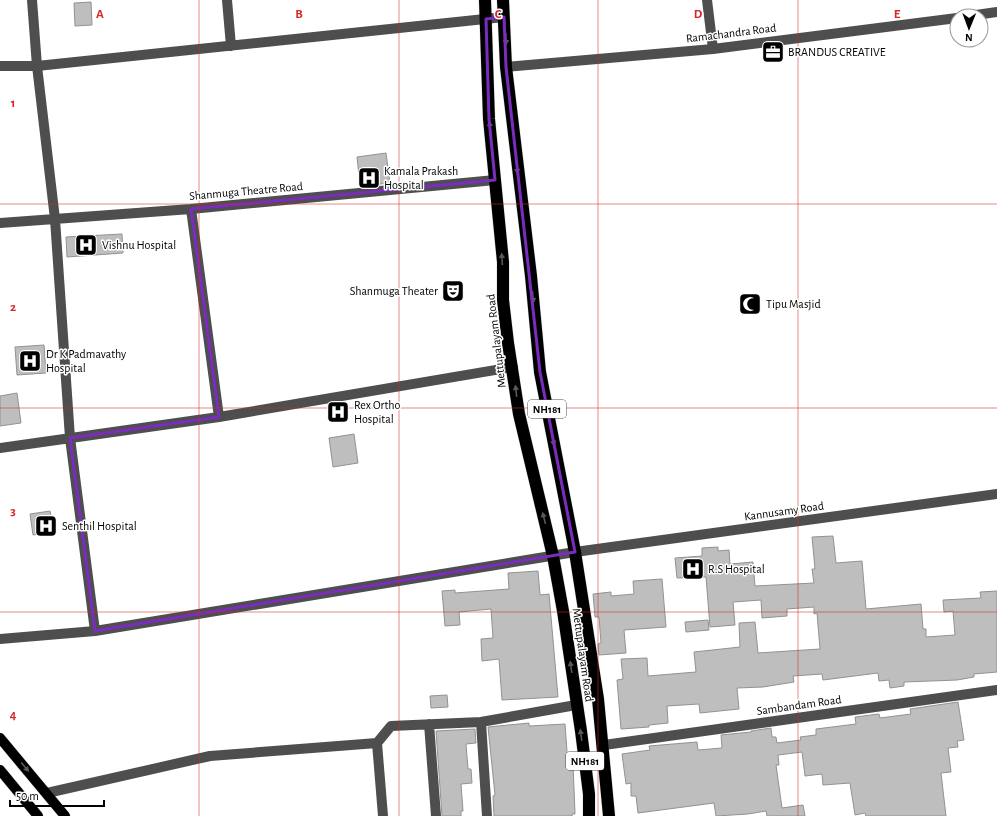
<svg xmlns="http://www.w3.org/2000/svg" width="997" height="816" viewBox="0 0 997 816" font-family="'Alegreya Sans',sans-serif">
<rect width="100%" height="100%" fill="#fff"/>
<path fill="#bebebe" stroke="#929292" d="M 91,2 L 92,25 L 75,26 L 74,3 Z
M 386,153 L 390,183 L 360,186 L 357,157 Z
M 122,234 L 123,253 L 67,257 L 66,237 Z
M 44,345 L 46,373 L 17,375 L 15,347 Z
M 17,393 L 21,423 L 0,426 L 0,396 Z
M 354,434 L 358,463 L 333,467 L 329,438 Z
M 50,511 L 54,532 L 33,535 L 30,514 Z
M 833,536 L 836,563 L 862,561 L 866,609 L 921,604 L 923,629 L 926,629 L 926,637 L 955,635 L 953,611 L 944,612 L 943,600 L 981,598 L 980,592 L 997,591 L 997,672 L 974,674 L 974,677 L 957,680 L 904,682 L 904,686 L 890,688 L 889,680 L 879,681 L 878,673 L 823,680 L 822,674 L 793,676 L 794,682 L 763,687 L 737,688 L 739,709 L 700,713 L 699,704 L 667,706 L 668,723 L 649,725 L 649,727 L 621,729 L 617,680 L 623,679 L 621,659 L 647,658 L 648,676 L 696,672 L 694,652 L 740,647 L 739,623 L 755,622 L 758,653 L 820,649 L 817,613 L 814,614 L 814,607 L 787,609 L 787,616 L 762,618 L 761,600 L 733,602 L 735,625 L 710,627 L 706,577 L 677,578 L 675,558 L 702,556 L 702,548 L 718,547 L 718,551 L 729,550 L 730,564 L 753,562 L 755,586 L 814,583 L 812,569 L 815,569 L 812,537 Z
M 538,571 L 540,595 L 549,594 L 558,697 L 502,700 L 499,659 L 482,661 L 481,639 L 493,638 L 491,609 L 459,612 L 460,625 L 445,626 L 442,591 L 455,590 L 455,593 L 509,589 L 508,573 Z
M 662,579 L 666,627 L 624,630 L 626,653 L 599,655 L 598,644 L 601,643 L 599,617 L 595,617 L 593,594 L 611,592 L 611,596 L 634,594 L 633,581 Z
M 708,620 L 709,630 L 686,632 L 685,622 Z
M 447,695 L 448,707 L 431,708 L 430,696 Z
M 958,702 L 964,740 L 957,741 L 958,747 L 948,748 L 951,772 L 941,773 L 946,816 L 866,816 L 865,813 L 855,815 L 850,783 L 823,785 L 822,774 L 805,776 L 802,752 L 778,755 L 779,765 L 776,765 L 782,808 L 803,805 L 805,816 L 767,816 L 766,811 L 748,814 L 716,816 L 714,803 L 638,813 L 636,796 L 631,796 L 631,783 L 626,784 L 622,754 L 650,750 L 649,746 L 697,742 L 698,750 L 722,748 L 721,735 L 751,732 L 751,731 L 771,728 L 772,737 L 776,737 L 777,743 L 801,740 L 800,737 L 816,735 L 816,729 L 856,724 L 855,717 L 879,714 L 880,718 L 911,714 L 910,709 Z
M 529,723 L 529,726 L 565,724 L 568,765 L 573,764 L 575,814 L 572,814 L 572,816 L 494,816 L 493,796 L 495,795 L 488,727 Z
M 475,729 L 476,743 L 466,744 L 468,769 L 471,769 L 472,783 L 461,784 L 463,811 L 461,811 L 461,816 L 442,816 L 436,731 Z"/>
<g fill="none" stroke-linecap="round" stroke-linejoin="round">
<g stroke="#dbdbdb" stroke-width="11">
<path id="major" d="M 0,738 L 65,816
M 0,770 L 38,816"/>
</g>
<g stroke="#dbdbdb" stroke-width="13">
<path id="highway" d="M 485,0 L 489,119 L 503,262 L 503,300 L 508,343 L 519,414 L 553,556 L 563,611 L 581,731 L 589,794 L 589,816
M 503,0 L 506,67 L 531,276 L 540,372 L 575,552 L 598,699 L 609,816"/>
</g>
<path stroke="#4e4e4e" stroke-width="10" d="M 32,0 L 37,66 L 55,219 L 70,438 L 95,631
M 227,0 L 231,46
M 707,0 L 713,49
M 969,16 L 997,12
M 0,66 L 37,66 L 504,17
M 506,67 L 713,49 L 957,18
M 191,209 L 219,417
M 0,223 L 191,209 L 495,180
M 0,448 L 219,417 L 513,367
M 0,639 L 95,631 L 575,552 L 997,494
M 481,722 L 487,816
M 429,724 L 436,816
M 377,743 L 383,816
M 604,745 L 997,690
M 47,793 L 210,756 L 377,743 L 391,726 L 481,722 L 576,705"/>
<use href="#major" stroke="#000" stroke-width="10"/>
<use href="#highway" stroke="#000" stroke-width="12"/>
</g>
<defs><path id="oneway-solid" d="M-6-.8H1V-3.2L6.5 0L1 3.2V.8H-6Z"/></defs>
<g fill="#595959">
<use href="#oneway-solid" transform="translate(506 39) rotate(89)"/>
<use href="#oneway-solid" transform="translate(490 127) rotate(-96)"/>
<use href="#oneway-solid" transform="translate(517 168) rotate(84)"/>
<use href="#oneway-solid" transform="translate(502 259) rotate(-94)"/>
<use href="#oneway-solid" transform="translate(533 297) rotate(85)"/>
<use href="#oneway-solid" transform="translate(516 391) rotate(-97)"/>
<use href="#oneway-solid" transform="translate(553 440) rotate(79)"/>
<use href="#oneway-solid" transform="translate(544 518) rotate(-104)"/>
<use href="#oneway-solid" transform="translate(571 667) rotate(-98)"/>
<use href="#oneway-solid" transform="translate(581 735) rotate(-98)"/>
<use href="#oneway-solid" transform="translate(25 767) rotate(50)"/>
</g>
<path fill="none" stroke="#7b2cbf" stroke-width="3" stroke-linejoin="round" d="M 504,17 L 506,67 L 540,372 L 575,552 L 95,631 L 70,438 L 219,417 L 191,209 L 495,180 L 489,119 L 486,19 Z"/>
<path fill="none" stroke="#d62828" stroke-width="1" stroke-opacity="0.55" d="M 199,0 L 199,816M 399,0 L 399,816M 598,0 L 598,816M 798,0 L 798,816M 0,204 L 997,204M 0,408 L 997,408M 0,612 L 997,612"/>
<defs>
<g id="office-square" transform="scale(1.15)"><rect x="-9" y="-9" width="18" height="18" rx="4" fill="#000" stroke="#fff"/><path d="M-6-3h4V-5.5h4V-3h4V5H-6ZM-1-4.5V-3h2v-1.5ZM-6 0V1H6V0Z" fill="#fff"/></g>
<g id="hospital-square" transform="scale(1.15)"><rect x="-9" y="-9" width="18" height="18" rx="4" fill="#000" stroke="#fff"/><path d="M-5-5h3v3.5h4V-5h3V5h-3V1.5h-4V5h-3Z" fill="#fff"/></g>
<g id="theatre-square" transform="scale(1.15)"><rect x="-9" y="-9" width="18" height="18" rx="4" fill="#000" stroke="#fff"/><path d="M-5-5.5Q0-4 5-5.5V0Q5 5 0 6Q-5 5-5 0ZM-3.3-2.5H-1v1.5H-3.3ZM1-2.5H3.3v1.5H1ZM-2.8 1Q0 5.5 2.8 1Z" fill="#fff"/></g>
<g id="mosque-square" transform="scale(1.15)"><rect x="-9" y="-9" width="18" height="18" rx="4" fill="#000" stroke="#fff"/><path d="M3.5-4.9A6 6 0 1 0 3.5 4.9A5 5 0 1 1 3.5-4.9Z" fill="#fff"/></g>
</defs>
<g fill-rule="evenodd">
<use href="#office-square" x="773" y="52"/>
<use href="#hospital-square" x="369" y="178"/>
<use href="#hospital-square" x="86" y="245"/>
<use href="#theatre-square" x="453" y="291"/>
<use href="#mosque-square" x="750" y="304"/>
<use href="#hospital-square" x="30" y="361"/>
<use href="#hospital-square" x="338" y="412"/>
<use href="#hospital-square" x="46" y="526"/>
<use href="#hospital-square" x="693" y="569"/>
</g>
<g text-anchor="middle" dominant-baseline="central" stroke-width="3" stroke-linejoin="round" paint-order="stroke">
<g fill="#fff" stroke="#4c4c4c" stroke-width="1">
<rect x="528" y="400" width="38" height="18" rx="3"/>
<rect x="566" y="752" width="38" height="18" rx="3"/>
</g>
<g font-size="11" font-weight="bold" fill="#000">
<text x="547" y="409">NH181</text>
<text x="585" y="761">NH181</text>
</g>
<g font-size="12" fill="#000" stroke="#fff">
<text transform="translate(731 33) rotate(-7)">Ramachandra Road</text>
<text transform="translate(246 191) rotate(-5)">Shanmuga Theatre Road</text>
<text transform="translate(496 341) rotate(-97)">Mettupalayam Road</text>
<text transform="translate(784 511) rotate(-8)">Kannusamy Road</text>
<text transform="translate(583 655) rotate(82)">Mettupalayam Road</text>
<text transform="translate(799 705) rotate(-8)">Sambandam Road</text>
</g>
<g font-size="12" fill="#000" stroke="#fff" text-anchor="start">
<text x="788" y="52">BRANDUS CREATIVE</text>
<text x="384" y="171">Kamala Prakash<tspan x="384" dy="14">Hospital</tspan></text>
<text x="102" y="245">Vishnu Hospital</text>
<text x="438" y="291" text-anchor="end">Shanmuga Theater</text>
<text x="766" y="304">Tipu Masjid</text>
<text x="46" y="354">Dr K Padmavathy<tspan x="46" dy="14">Hospital</tspan></text>
<text x="354" y="405">Rex Ortho<tspan x="354" dy="14">Hospital</tspan></text>
<text x="62" y="526">Senthil Hospital</text>
<text x="708" y="569">R.S Hospital</text>
</g>
</g>
<g font-size="13" text-anchor="middle" font-weight="bold" fill="#d62828" stroke="#fff" stroke-width="3" stroke-linejoin="round" paint-order="stroke">
<text x="100" y="18">A</text>
<text x="299" y="18">B</text>
<text x="498" y="18">C</text>
<text x="698" y="18">D</text>
<text x="897" y="18">E</text>
<text x="13" y="107">1</text>
<text x="13" y="311">2</text>
<text x="13" y="515">3</text>
<text x="13" y="719">4</text>
</g>
<g transform="translate(969 28) rotate(181)"><circle r="19" fill="#ffffff" stroke="#999999"/>
<path d="M0-3L7 15L0 10L-7 15Z" fill="#000000"/>
<text y="-6" font-size="11" font-weight="bold" text-anchor="middle" fill="#000000">N</text>
</g>
<path d="M10 800v6h94v-6" fill="none" stroke="#000000" stroke-width="2"/>
<text x="16" y="800" font-size="12" fill="#000000" stroke="#ffffff" stroke-width="3" paint-order="stroke">50 m</text>
</svg>
